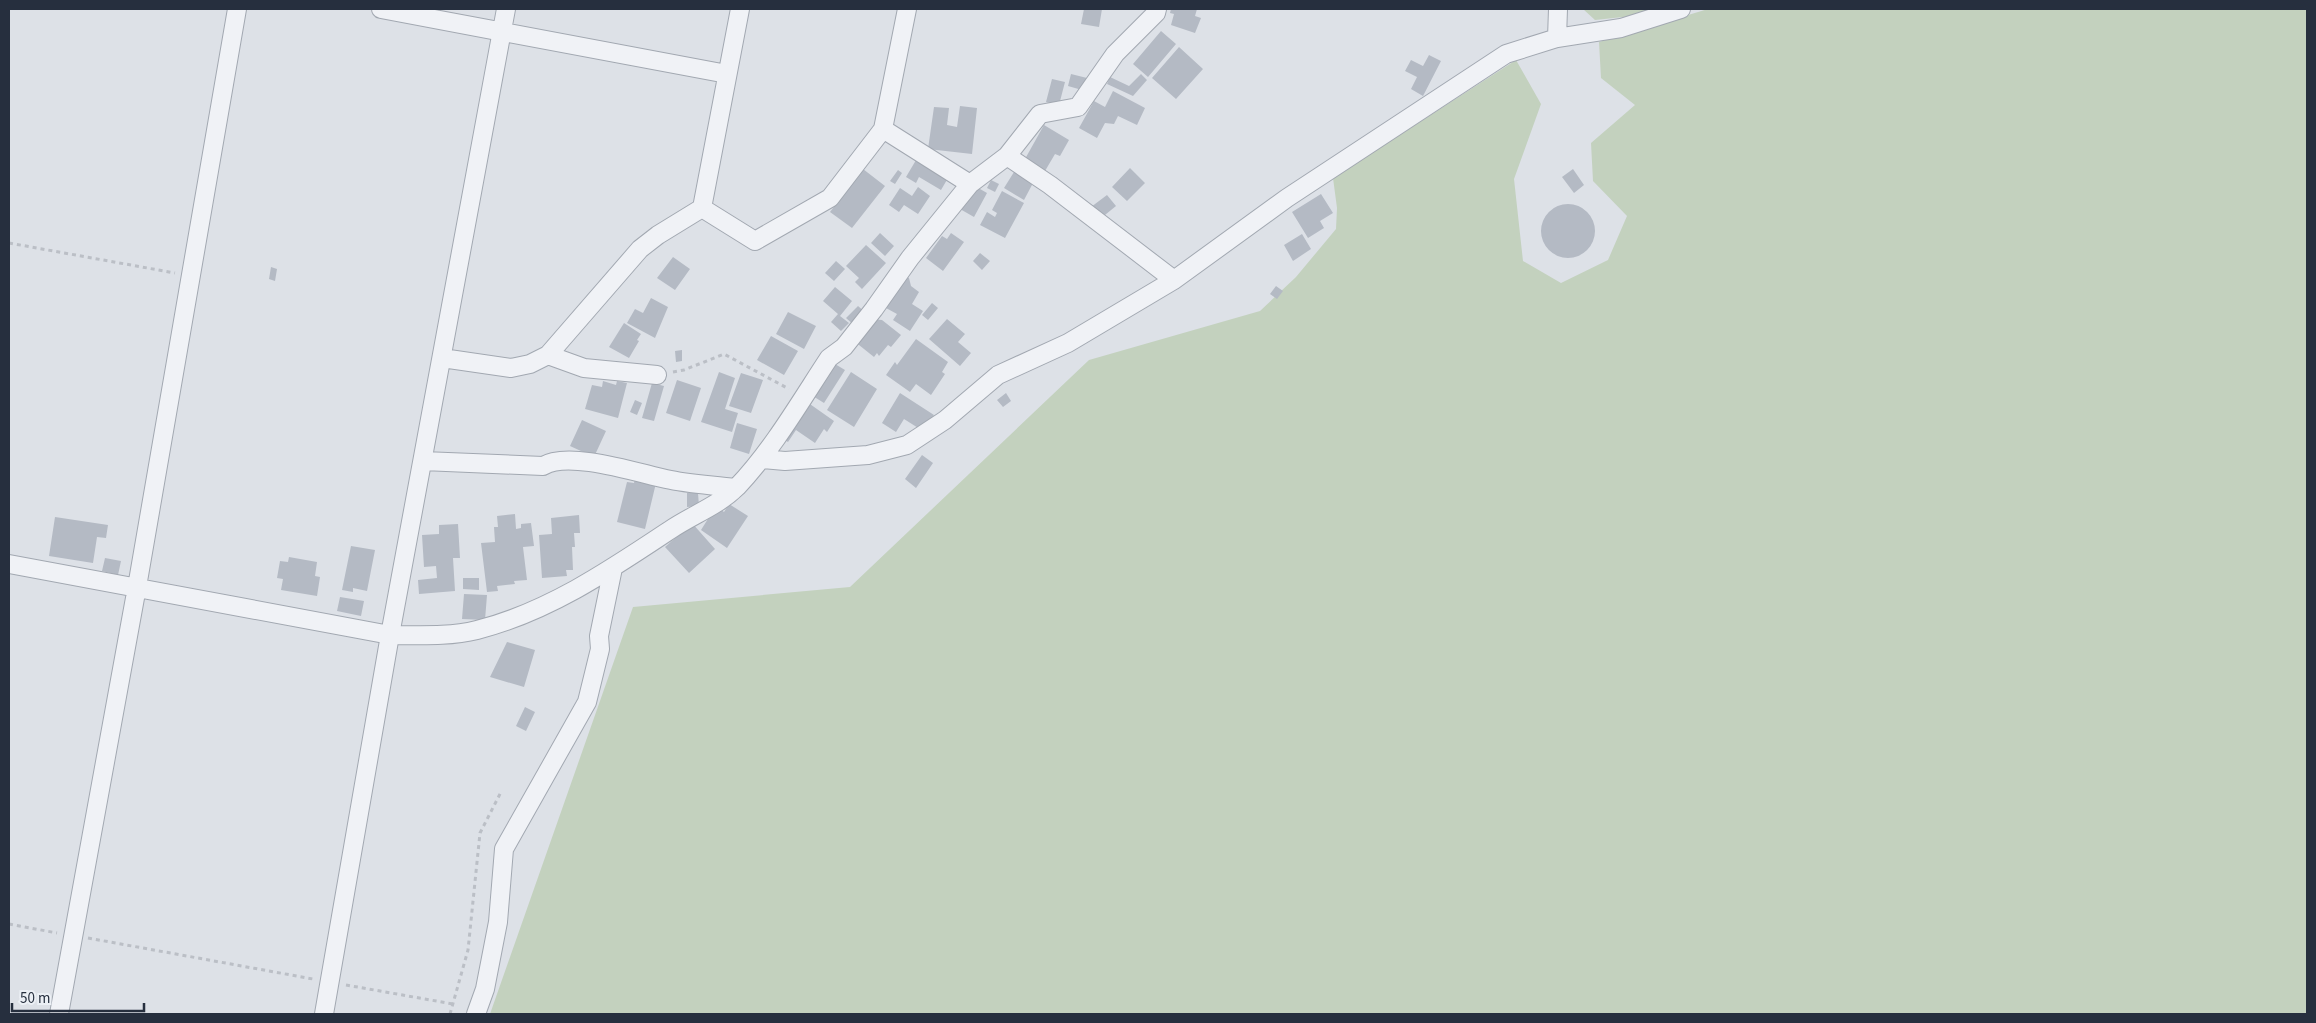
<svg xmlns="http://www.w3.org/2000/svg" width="2316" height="1023" viewBox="0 0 2316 1023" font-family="'Source Sans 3',sans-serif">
<rect width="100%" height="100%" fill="#dde1e7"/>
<path fill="#c3d1be" d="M 1583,9 L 1651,9 L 1632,16 L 1595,20 Z
M 1708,9 L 2307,9 L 2307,1014 L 490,1014 L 633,607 L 850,587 L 1089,360 L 1260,311 L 1296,277 L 1336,229 L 1337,208 L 1333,178 L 1516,60 L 1541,104 L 1514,179 L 1523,261 L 1561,283 L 1608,260 L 1627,216 L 1593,181 L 1591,143 L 1635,105 L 1601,78 L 1599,42 Z"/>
<path fill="#b4bac4" d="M 1084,9 L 1102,9 L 1099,27 L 1081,24 Z
M 1171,9 L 1197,9 L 1195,16 L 1201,18 L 1195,33 L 1171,25 L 1174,14 L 1170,13 Z
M 1161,31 L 1176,44 L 1148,77 L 1133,64 Z
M 1179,47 L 1203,69 L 1176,99 L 1152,78 Z
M 1429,55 L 1441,61 L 1423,96 L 1411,89 L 1417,77 L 1405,71 L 1411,60 L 1423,66 Z
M 1071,74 L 1091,79 L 1082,90 L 1068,86 Z
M 1141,74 L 1147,80 L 1133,96 L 1107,84 L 1110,77 L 1129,86 Z
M 1052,79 L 1065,82 L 1059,105 L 1046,102 Z
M 1113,91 L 1145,108 L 1137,125 L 1118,116 L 1114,124 L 1105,123 L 1097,138 L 1079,128 L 1094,101 L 1105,107 Z
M 960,106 L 977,108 L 972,154 L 928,149 L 934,107 L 949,108 L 947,125 L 957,127 Z
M 1044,125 L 1069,140 L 1060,156 L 1055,154 L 1045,171 L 1025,159 Z
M 919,155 L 948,178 L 941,190 L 919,177 L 916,183 L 906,177 Z
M 1130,168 L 1145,183 L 1127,201 L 1112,187 Z
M 863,169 L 885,186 L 852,228 L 830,212 Z
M 1573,169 L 1584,185 L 1574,193 L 1562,177 Z
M 898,170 L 902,173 L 895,184 L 890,181 Z
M 1014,172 L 1033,183 L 1024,200 L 1004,188 Z
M 991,180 L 999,184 L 995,192 L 987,188 Z
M 973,185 L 987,193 L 974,217 L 960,209 Z
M 918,187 L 930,196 L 918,214 L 904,205 L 899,212 L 889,205 L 900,188 L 912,196 Z
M 1002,191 L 1024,203 L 1005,238 L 980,225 L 987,212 L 995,217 L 997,213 L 992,210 Z
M 1321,194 L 1333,213 L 1320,221 L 1324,228 L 1308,238 L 1292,212 Z
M 1107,195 L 1116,206 L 1100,219 L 1091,207 Z
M1541 231a27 27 0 1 1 54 0a27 27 0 1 1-54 0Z
M 880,233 L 894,246 L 885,256 L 871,243 Z
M 951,233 L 964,242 L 943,271 L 926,258 L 942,236 L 947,239 Z
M 1302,234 L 1311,249 L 1293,261 L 1284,245 Z
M 866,245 L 886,263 L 862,289 L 855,282 L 859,278 L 846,266 Z
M 980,253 L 990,261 L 982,270 L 973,261 Z
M 673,257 L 690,269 L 675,290 L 657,278 Z
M 836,261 L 845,269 L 834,281 L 825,273 Z
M 271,267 L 277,269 L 275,281 L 269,279 Z
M 904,275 L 909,278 L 911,286 L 919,292 L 912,304 L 923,311 L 910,331 L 893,320 L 897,314 L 886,308 L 891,300 L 886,297 Z
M 1276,286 L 1283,291 L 1277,299 L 1270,294 Z
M 835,287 L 852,301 L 840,316 L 849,323 L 841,331 L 831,322 L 838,314 L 823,301 Z
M 651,298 L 668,307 L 655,338 L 627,323 L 635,309 L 643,313 Z
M 932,303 L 938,308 L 928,320 L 922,315 Z
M 858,306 L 866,313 L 855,326 L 846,318 Z
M 788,312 L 816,326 L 804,349 L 776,334 Z
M 871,319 L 882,320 L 901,335 L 891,347 L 888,345 L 879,356 L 877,353 L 874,357 L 854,341 Z
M 947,319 L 965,334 L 958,342 L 971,353 L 960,366 L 929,339 Z
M 624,323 L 641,334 L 637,340 L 639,341 L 629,358 L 609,347 Z
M 771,336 L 798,351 L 784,375 L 757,360 Z
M 916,339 L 948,362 L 942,372 L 945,374 L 931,395 L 916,384 L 910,392 L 886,375 L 895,362 L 897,365 Z
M 682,350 L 682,361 L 676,362 L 675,351 Z
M 830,361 L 845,370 L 824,403 L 808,393 Z
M 719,372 L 735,378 L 725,409 L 738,413 L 732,432 L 701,422 Z
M 851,372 L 877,389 L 854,427 L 827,410 Z
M 741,373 L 763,380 L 751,413 L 729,406 Z
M 677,380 L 701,388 L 690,421 L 666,413 Z
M 603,381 L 616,385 L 617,381 L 627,383 L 618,418 L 585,409 L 592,385 L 602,387 Z
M 652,383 L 664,386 L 654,421 L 642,418 Z
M 900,393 L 934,415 L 923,431 L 904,419 L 896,432 L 882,423 Z
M 1006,393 L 1011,401 L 1003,407 L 997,400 Z
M 635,400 L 642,403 L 637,415 L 630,412 Z
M 807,402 L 834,421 L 827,432 L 824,429 L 815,443 L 796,430 L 788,442 L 782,438 Z
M 582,420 L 606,431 L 594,457 L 570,446 Z
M 737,423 L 757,429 L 749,454 L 730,448 Z
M 922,455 L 933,463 L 916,488 L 905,479 Z
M 635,478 L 656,483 L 645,529 L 617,522 L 627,482 L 634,483 Z
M 687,493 L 698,493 L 699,506 L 687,507 Z
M 729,504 L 748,516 L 727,548 L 701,530 L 716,506 L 724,512 Z
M 515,514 L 516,529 L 521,528 L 521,524 L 531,523 L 534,546 L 523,547 L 527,580 L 514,581 L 515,584 L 497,586 L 498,591 L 487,592 L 481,543 L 495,542 L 494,527 L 498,527 L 497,516 Z
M 579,515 L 580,533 L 574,533 L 575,547 L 572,547 L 573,570 L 566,570 L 567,576 L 542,578 L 539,535 L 552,534 L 551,518 Z
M 55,517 L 108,525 L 106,538 L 97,537 L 93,563 L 49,556 Z
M 692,523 L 715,549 L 689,573 L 665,547 Z
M 458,524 L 460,558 L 453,558 L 455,591 L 419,594 L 418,580 L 437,578 L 436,566 L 424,567 L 422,535 L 439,534 L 439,525 Z
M 351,546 L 375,550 L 367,591 L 353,588 L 353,592 L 342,590 Z
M 289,557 L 317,562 L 315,576 L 320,577 L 317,596 L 281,590 L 283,579 L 277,578 L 280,561 L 288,562 Z
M 105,558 L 121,561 L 118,575 L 102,571 Z
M 463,578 L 479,578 L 479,590 L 463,589 Z
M 464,594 L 487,595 L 485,620 L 462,619 Z
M 340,597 L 364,601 L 361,616 L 337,611 Z
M 507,642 L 535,650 L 524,687 L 490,677 Z
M 525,707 L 535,712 L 526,731 L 516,726 Z"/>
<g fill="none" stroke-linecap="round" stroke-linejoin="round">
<g stroke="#a2a8b1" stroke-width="20">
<path id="minor" d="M 381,9 L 727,74
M 1557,38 L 1558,9
M 883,129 L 907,9
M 1007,156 L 1050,185 L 1174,280
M 702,208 L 755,241 L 830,198 L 883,129 L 970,184
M 548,355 L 584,368 L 657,375
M 442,358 L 511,368 L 530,364 L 548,355 L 640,249 L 658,235 L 702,208 L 740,9
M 762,459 L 785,461 L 868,455 L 907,445 L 945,420 L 998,375 L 1068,343 L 1174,280 L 1287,198 L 1506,54 L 1557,38 L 1621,28 L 1681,9
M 423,461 L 543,466 C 568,450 638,473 666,479 C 688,484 712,485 735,488
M 9,564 L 390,635 C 419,635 449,637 477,630 C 548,612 610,570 670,530 C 692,515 718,506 737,487 C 773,449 800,402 829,358 L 844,347 L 874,309 L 910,258 L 970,184 L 1007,156 L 1040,114 L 1078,107 L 1115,54 L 1156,13 L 1157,9
M 59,1014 L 137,587 L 237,9
M 324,1014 L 390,635 L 506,9
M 476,1014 L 485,989 L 498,922 L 504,849 L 587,702 L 600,649 L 599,636 L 613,568"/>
</g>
<path stroke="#bbbfc6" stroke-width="3" stroke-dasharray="4 4" stroke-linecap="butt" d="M 9,243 L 175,273
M 673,372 L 684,370 L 724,354 L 789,389
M 9,924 L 57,933
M 88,938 L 313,979
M 346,985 L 453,1004
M 450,1014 L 468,950 L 480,833 L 501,792"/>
<use href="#minor" stroke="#f0f2f6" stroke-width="18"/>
</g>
<rect width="2316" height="1023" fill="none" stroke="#262f3e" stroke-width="20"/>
<path d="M12 1003v8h132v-8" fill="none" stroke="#262f3e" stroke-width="2.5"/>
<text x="20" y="1003" font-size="15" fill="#262f3e" stroke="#ecf0f5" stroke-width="4" paint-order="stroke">50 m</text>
</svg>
